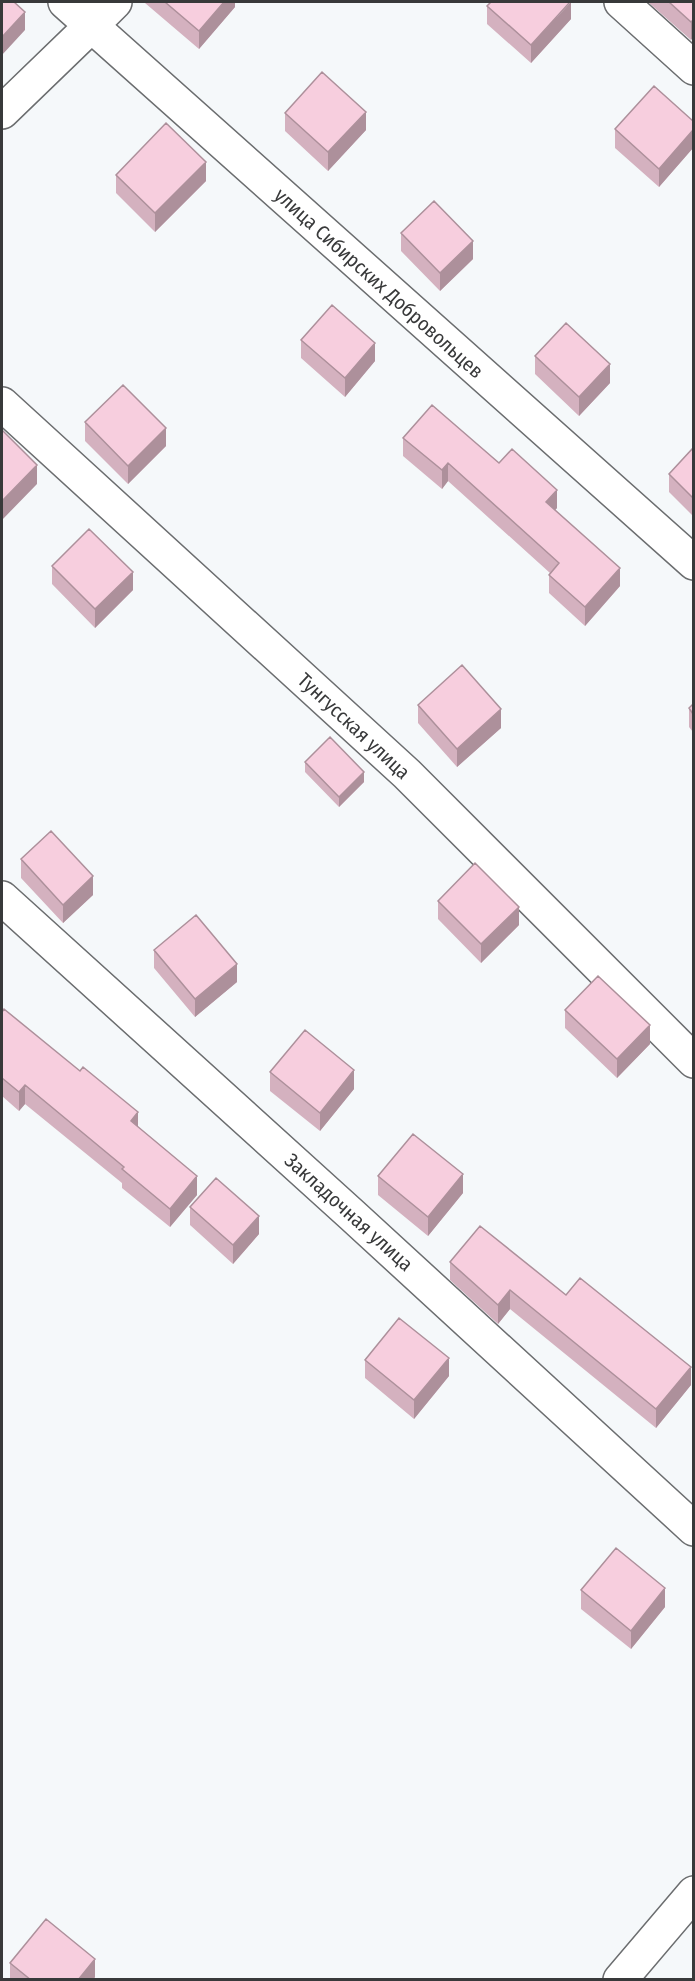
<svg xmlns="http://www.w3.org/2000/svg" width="695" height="1981" viewBox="0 0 695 1981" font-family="'Fira Sans Condensed',sans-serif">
<rect width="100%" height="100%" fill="#f5f8fa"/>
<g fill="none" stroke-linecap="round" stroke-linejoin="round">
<g stroke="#6b6d6f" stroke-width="36">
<path id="street" d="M 65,2 L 694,563
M 621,2 L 694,68
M 2,112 L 91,26 L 115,2
M 2,404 L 407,774 L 694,1061
M 2,898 L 352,1215 L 694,1529
M 620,1980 L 694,1893"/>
</g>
<use href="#street" stroke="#fff" stroke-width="33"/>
</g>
<path fill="#d4b1bf" d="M 145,2 L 235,2 L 235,7 L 199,49 L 145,3 Z
M 648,2 L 693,2 L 691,40 Z
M 487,6 L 571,19 L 531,63 L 487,24 Z
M 285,113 L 366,130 L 328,171 L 285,131 Z
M 693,121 L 693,148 L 659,187 L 615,148 L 615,129 Z
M 116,175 L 206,181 L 155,232 L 116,193 Z
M 401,233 L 473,259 L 440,291 L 401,251 Z
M 301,340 L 375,361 L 345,397 L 301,358 Z
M 535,356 L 610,383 L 579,416 L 535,374 Z
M 85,422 L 166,446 L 128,484 L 85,441 Z
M 403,438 L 499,463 L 557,508 L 555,510 L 620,586 L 585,626 L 549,593 L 549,575 L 550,573 L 448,481 L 442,489 L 403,456 Z
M 693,448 L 693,516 L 669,492 L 669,474 Z
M 52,566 L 133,590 L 95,628 L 52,584 Z
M 693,704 L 693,732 L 689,727 L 689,708 Z
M 418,705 L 501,728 L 457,767 L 418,723 Z
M 305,762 L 364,782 L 339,807 L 305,772 Z
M 21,859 L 93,895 L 63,923 L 21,878 Z
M 438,901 L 519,925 L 481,963 L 438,919 Z
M 154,950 L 237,982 L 195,1017 L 154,968 Z
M 565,1010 L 650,1044 L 617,1078 L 565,1028 Z
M 2,1012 L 138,1128 L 197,1195 L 170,1227 L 122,1188 L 122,1183 L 25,1104 L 19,1111 L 2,1096 Z
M 270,1072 L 354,1089 L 320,1131 L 270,1091 Z
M 378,1176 L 463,1193 L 428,1236 L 378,1195 Z
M 190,1207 L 259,1234 L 233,1264 L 190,1225 Z
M 450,1262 L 566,1295 L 691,1385 L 656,1428 L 510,1309 L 498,1324 L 450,1280 Z
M 365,1360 L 449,1376 L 414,1419 L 365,1378 Z
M 581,1590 L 665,1607 L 631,1649 L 581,1609 Z
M 10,1963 L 95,1977 L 93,1980 L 10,1980 Z"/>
<path fill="#ad909b" d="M 224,2 L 235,2 L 235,7 L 199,49 L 199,31 Z
M 571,2 L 571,19 L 531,63 L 531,45 Z
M 25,12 L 25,30 L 2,55 L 2,37 Z
M 693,20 L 693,38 L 691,40 L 691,22 Z
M 366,112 L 366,130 L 328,171 L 328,152 Z
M 693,130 L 693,148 L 659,187 L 659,169 Z
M 206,162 L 206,181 L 155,232 L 155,213 Z
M 473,241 L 473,259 L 440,291 L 440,273 Z
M 375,343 L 375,361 L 345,397 L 345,378 Z
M 610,364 L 610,383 L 579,416 L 579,397 Z
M 166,428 L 166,446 L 128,484 L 128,466 Z
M 448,463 L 448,481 L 442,489 L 442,470 Z
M 37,465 L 37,484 L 2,520 L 2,501 Z
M 557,490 L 557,508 L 546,520 L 546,502 Z
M 620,568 L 620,586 L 585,626 L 585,607 Z
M 133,572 L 133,590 L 95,628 L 95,609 Z
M 501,709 L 501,728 L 457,767 L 457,749 Z
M 364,772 L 364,782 L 339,807 L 339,797 Z
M 93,876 L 93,895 L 63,923 L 63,905 Z
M 519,907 L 519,925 L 481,963 L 481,944 Z
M 237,964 L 237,982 L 195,1017 L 195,999 Z
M 650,1025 L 650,1044 L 617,1078 L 617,1059 Z
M 354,1070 L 354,1089 L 320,1131 L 320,1113 Z
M 25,1085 L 25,1104 L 19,1111 L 19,1092 Z
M 138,1112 L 138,1131 L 131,1121 Z
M 463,1174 L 463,1193 L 428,1236 L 428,1217 Z
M 197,1176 L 197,1195 L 170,1227 L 170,1209 Z
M 259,1216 L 259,1234 L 233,1264 L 233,1245 Z
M 510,1290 L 510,1309 L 498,1324 L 498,1305 Z
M 449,1358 L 449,1376 L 414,1419 L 414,1400 Z
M 691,1367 L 691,1385 L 656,1428 L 656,1409 Z
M 665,1588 L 665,1607 L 631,1649 L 631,1631 Z
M 95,1959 L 95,1977 L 93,1980 L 78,1980 Z"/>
<path fill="#f7cede" stroke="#ad909b" stroke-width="1.5" d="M 2,2 L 14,2 L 25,12 L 2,37 Z
M 165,2 L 224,2 L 199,31 Z
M 491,2 L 570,2 L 531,45 L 487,6 Z
M 669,2 L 693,2 L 693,20 L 691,22 Z
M 322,72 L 366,112 L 328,152 L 285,113 Z
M 654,86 L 693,121 L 693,130 L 659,169 L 615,129 Z
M 166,123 L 206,162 L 155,213 L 116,175 Z
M 434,201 L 473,241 L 440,273 L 401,233 Z
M 332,305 L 375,343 L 345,378 L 301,340 Z
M 566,323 L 610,364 L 579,397 L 535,356 Z
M 123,385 L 166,428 L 128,466 L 85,422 Z
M 432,405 L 499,463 L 512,449 L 557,490 L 546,502 L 620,568 L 585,607 L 549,575 L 559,563 L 448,463 L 442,470 L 403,438 Z
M 2,430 L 37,465 L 2,501 Z
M 693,448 L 693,498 L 669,474 Z
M 89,529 L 133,572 L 95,609 L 52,566 Z
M 462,665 L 501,709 L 457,749 L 418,705 Z
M 693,704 L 693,714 L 689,708 Z
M 330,737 L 364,772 L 339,797 L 305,762 Z
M 51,831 L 93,876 L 63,905 L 21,859 Z
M 475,863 L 519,907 L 481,944 L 438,901 Z
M 196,915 L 237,964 L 195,999 L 154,950 Z
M 598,976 L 650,1025 L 617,1059 L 565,1010 Z
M 4,1009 L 80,1071 L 83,1067 L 138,1112 L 131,1121 L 197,1176 L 170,1209 L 122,1169 L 124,1167 L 25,1085 L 19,1092 L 2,1078 L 2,1012 Z
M 305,1030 L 354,1070 L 320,1113 L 270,1072 Z
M 413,1134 L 463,1174 L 428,1217 L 378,1176 Z
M 216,1178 L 259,1216 L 233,1245 L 190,1207 Z
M 480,1226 L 566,1295 L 580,1278 L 691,1367 L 656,1409 L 510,1290 L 498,1305 L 450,1262 Z
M 399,1318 L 449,1358 L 414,1400 L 365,1360 Z
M 616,1548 L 665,1588 L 631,1631 L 581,1590 Z
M 46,1919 L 95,1959 L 78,1980 L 31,1980 L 10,1963 Z"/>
<g text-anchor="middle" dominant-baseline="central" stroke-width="4.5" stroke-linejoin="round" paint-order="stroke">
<g font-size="20" fill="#38393a" stroke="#fff">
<text transform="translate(379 283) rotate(42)">улица Сибирских Добровольцев</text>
<text transform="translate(354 726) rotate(43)">Тунгусская улица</text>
<text transform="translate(349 1212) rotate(42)">Закладочная улица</text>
</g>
</g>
<rect width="695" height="1981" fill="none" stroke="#38393a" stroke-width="6"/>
</svg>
